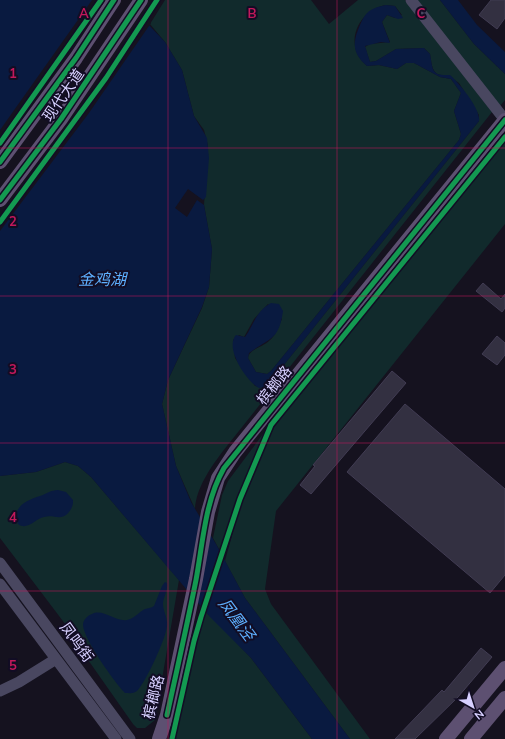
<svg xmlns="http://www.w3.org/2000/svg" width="505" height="739" viewBox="0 0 505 739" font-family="Mulish,'Noto Sans SC',sans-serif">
<rect width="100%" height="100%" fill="#15121f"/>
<path fill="#112a2c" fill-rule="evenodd" d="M 165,0 L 311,0 L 329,24 L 358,0 L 405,0 L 492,112 L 223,451 C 211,467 196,488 195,509 L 176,466 L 162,404 L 168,380 L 202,308 L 209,287 L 212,249 L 204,205 L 208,146 L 204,130 L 194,116 L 182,70 L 165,42 L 150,24 ZM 386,5 L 395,6 L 402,15 L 395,18 L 387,15 L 382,22 L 390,42 L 370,44 L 365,47 L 370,62 L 376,61 L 396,49 L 424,48 L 430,54 C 432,66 432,77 447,75 L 459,83 L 479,115 L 479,121 L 267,386 L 264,388 L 255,386 L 235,358 L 233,340 L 239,335 L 244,337 L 254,319 L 268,304 L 282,319 C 278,327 276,335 269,341 C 263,347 249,349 248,358 L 256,372 L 267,374 L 271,371 L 459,140 L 461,134 L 454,111 L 461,93 L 451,79 L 440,77 L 414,63 L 406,63 L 397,69 L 379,65 L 367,66 C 342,45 358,10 386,5 Z
M 416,0 L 440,0 L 474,44 L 505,74 L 505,100 L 500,106 Z
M 505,136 L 505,224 L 276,511 L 265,589 L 271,604 L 370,739 L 350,739 L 245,598 L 225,561 L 238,513 L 269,435 L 278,421 Z
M 266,430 L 236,504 L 220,551 L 213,538 L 222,495 L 228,481 Z
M 65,462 L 78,466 L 91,477 L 179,580 L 155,720 L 145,728 L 137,728 L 133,724 L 86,657 L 78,641 L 0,538 L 0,476 L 36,472 Z
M 200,605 L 251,658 L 312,739 L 173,739 Z"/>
<path fill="#091a40" d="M 0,0 L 125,0 L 165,42 L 182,70 L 194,116 L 207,138 L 209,158 L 206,197 L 203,200 L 188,189 L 175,208 L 187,217 L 197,200 L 204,205 L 212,249 L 209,287 L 202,307 L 168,380 L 162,404 L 176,466 L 191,502 L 216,544 L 245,598 L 350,739 L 312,739 L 251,658 L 210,617 L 91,477 L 78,466 L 65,462 L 36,472 L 0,476 Z
M 440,0 L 458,0 L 477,25 L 505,52 L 505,74 L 474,44 Z
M 386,5 L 395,6 L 403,18 L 398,19 L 387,15 L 382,22 L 390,43 L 381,42 L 365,46 L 370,62 L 376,61 L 396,49 L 424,48 L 430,54 C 433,70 431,76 450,75 C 459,83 481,109 479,121 L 267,386 L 259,388 C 247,382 224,348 236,335 L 245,337 C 254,325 255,312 271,303 L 279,304 L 283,311 C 279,341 269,338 249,353 L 248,358 L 256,372 L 267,374 L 271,371 L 459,140 L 461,134 L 454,111 L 461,93 L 451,79 L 440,77 L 414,63 L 406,63 L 397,69 L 379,65 L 367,66 C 354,55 352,45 358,30 C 365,13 367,9 386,5 Z
M 58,490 L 66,492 L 73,500 C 73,504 73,505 71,509 C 63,523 55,514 44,517 C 35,519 27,531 18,524 C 11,507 27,500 40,496 C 46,494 51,490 58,490 Z
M 165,582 L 167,583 C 168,591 163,597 163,604 C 163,611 168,618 167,626 C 166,638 146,682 137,691 C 133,694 130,693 125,693 C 115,683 83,638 83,625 C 83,620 87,616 92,614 C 103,608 115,622 127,620 C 134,619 139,612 145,609 C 148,608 151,608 154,606 L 162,586 Z"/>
<path fill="#15121f" d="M 92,0 L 128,0 L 151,23 L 89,113 L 0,231 L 0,130 Z"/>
<path fill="#333041" stroke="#413c53" d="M 491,0 L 505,0 L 505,18 L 497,29 L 479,15 Z
M 483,283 L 501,299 L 505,294 L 505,308 L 502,312 L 476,291 Z
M 497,336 L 505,343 L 505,355 L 497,365 L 482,354 Z
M 392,371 L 406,383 L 311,494 L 300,485 L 315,466 L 313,465 Z
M 405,404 L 505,489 L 505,575 L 490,593 L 347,472 Z
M 481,648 L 492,657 L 458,697 L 415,739 L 395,739 L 442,690 L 444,692 Z"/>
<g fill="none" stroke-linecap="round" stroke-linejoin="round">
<path stroke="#494760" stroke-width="11" d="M 411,0 L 505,120
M 0,563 L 130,739
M 0,584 L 116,739
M 0,691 L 19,682 L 56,659"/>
<path stroke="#5d5071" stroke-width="14" d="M 0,162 L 76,58 L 114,0
M 0,200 L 61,119 L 141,0
M 159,739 L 167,715 L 196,579 L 208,512 L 218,478 L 235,452 L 505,120
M 446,739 L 505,668
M 471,739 L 505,698"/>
<g stroke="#120d24" stroke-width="8">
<path id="cycleway" d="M 0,143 L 101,0
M 0,162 L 76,58 L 114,0
M 0,200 L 61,119 L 141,0
M 0,222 L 106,78 L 157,0
M 167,715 C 177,670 187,625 196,580 C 203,542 205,501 224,468 L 505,120
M 172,739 L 194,641 L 201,617 L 240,499 L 271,425 L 505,137"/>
</g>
<use href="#cycleway" stroke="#139951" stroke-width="5"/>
</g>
<path fill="none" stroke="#c2185b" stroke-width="1" stroke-opacity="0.55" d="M 168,0 L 168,739M 337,0 L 337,739M 0,148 L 505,148M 0,296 L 505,296M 0,443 L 505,443M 0,591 L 505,591"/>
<g text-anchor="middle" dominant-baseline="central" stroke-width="4" stroke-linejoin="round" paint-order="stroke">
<g font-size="15" fill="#d7d0ff" stroke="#120d24">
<text transform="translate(63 95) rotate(-55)">现代大道</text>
<text transform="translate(274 385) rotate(-51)">槟榔路</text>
<text transform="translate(77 642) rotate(54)">凤鸣街</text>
<text transform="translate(153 697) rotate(-76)">槟榔路</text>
</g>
<g font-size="16" font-style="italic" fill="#5eb0ff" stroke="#120d24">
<text x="102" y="279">金鸡湖</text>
<text transform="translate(237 619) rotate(53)">凤凰泾</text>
</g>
</g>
<g font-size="13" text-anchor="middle" font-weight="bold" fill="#c2185b" stroke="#120d24" stroke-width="4" stroke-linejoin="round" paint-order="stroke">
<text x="84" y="18">A</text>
<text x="252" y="18">B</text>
<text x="421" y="18">C</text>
<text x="13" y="78">1</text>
<text x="13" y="226">2</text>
<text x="13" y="374">3</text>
<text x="13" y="522">4</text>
<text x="13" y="670">5</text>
</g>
<g transform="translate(473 707) rotate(141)" stroke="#120d24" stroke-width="3" paint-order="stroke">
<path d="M0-3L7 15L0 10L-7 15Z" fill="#d7d0ff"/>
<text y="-6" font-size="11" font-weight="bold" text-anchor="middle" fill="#d7d0ff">N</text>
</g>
</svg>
